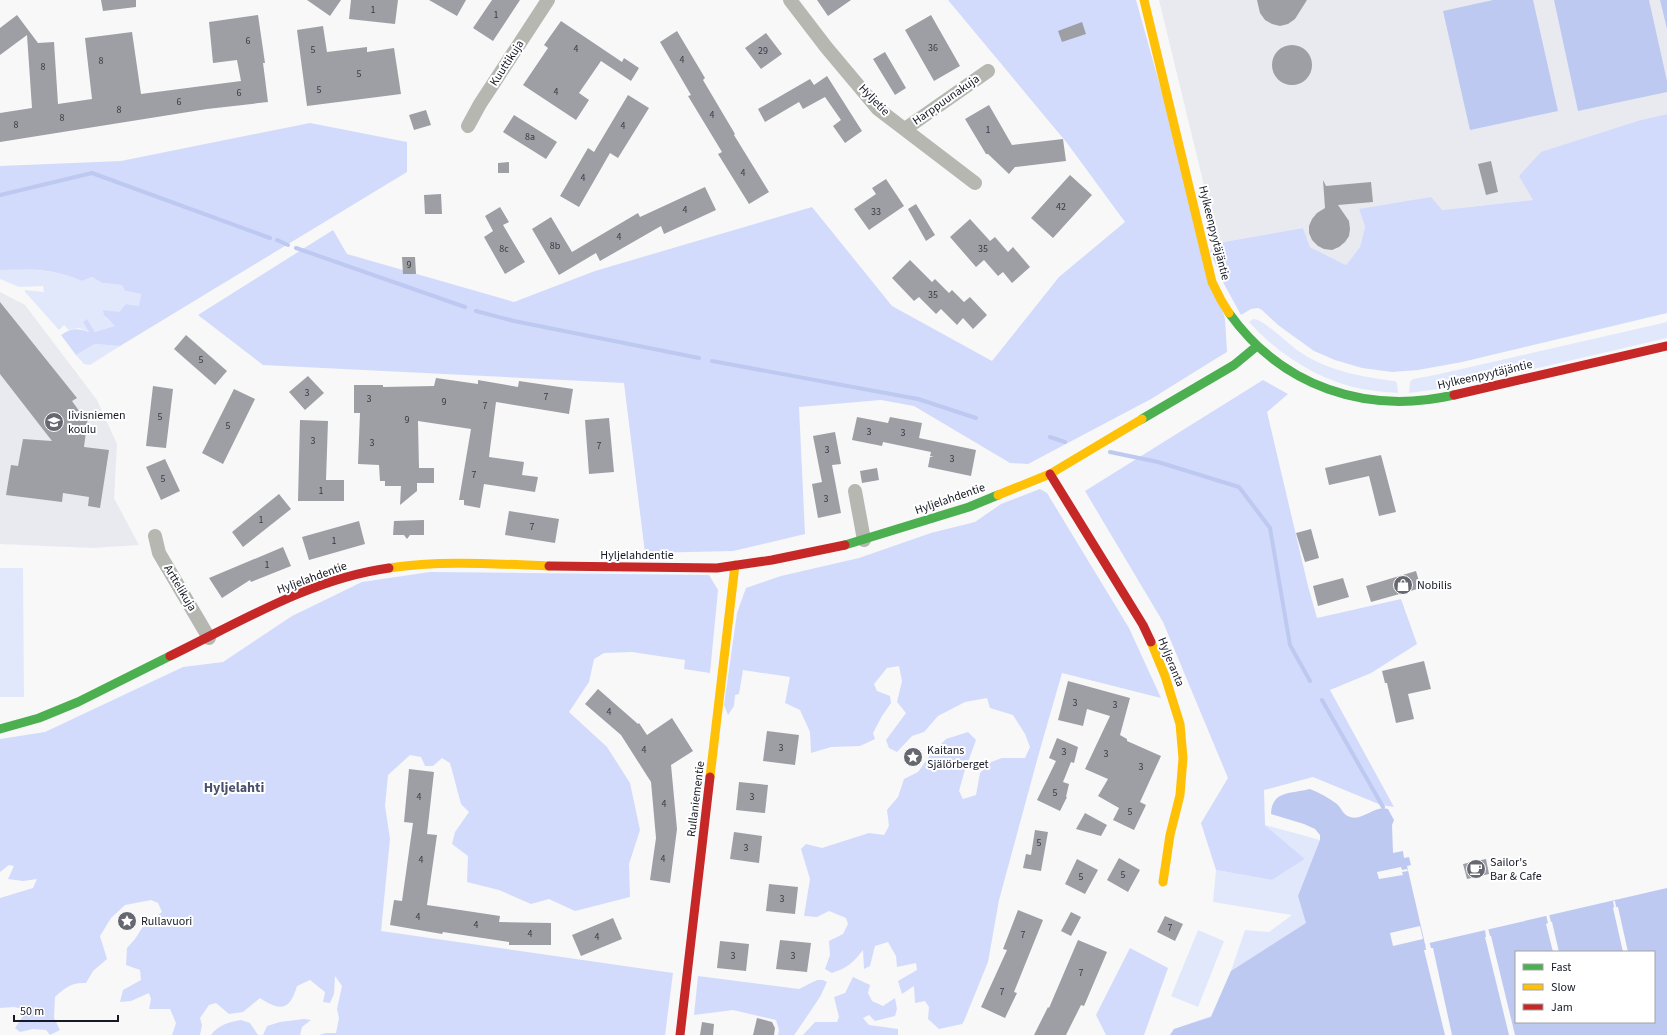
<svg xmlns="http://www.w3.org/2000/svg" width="1667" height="1035" viewBox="0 0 1667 1035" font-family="'Source Sans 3',sans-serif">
<rect width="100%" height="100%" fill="#f8f8f8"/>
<path fill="#e9eaf0" d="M 1159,0 L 1667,0 L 1667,114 L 1641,120 L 1533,200 L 1442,210 L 1359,209 L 1365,227 L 1360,247 L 1346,265 L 1310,247 L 1303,228 L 1218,243 Z
M 0,292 L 25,305 L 97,400 L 117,444 L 114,498 L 139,545 L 92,548 L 0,544 Z"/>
<path fill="#e2e8fc" d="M 24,269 L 66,273 L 82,281 L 92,277 L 102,283 L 122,285 L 125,291 L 141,294 L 139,306 L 127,304 L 119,312 L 106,318 L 116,326 L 109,329 L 95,332 L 87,320 L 83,322 L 90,332 L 79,328 L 69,330 L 64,325 L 59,330 L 25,292 L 25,290 L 44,292 L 43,286 L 19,287 L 0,279 L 0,270 Z
M 1253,319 C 1262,318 1287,343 1297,350 C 1325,370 1360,377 1395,381 L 1397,383 L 1398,393 C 1386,392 1374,391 1362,389 C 1318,380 1279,355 1249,322 Z
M 1667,322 L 1667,338 L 1460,386 L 1409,393 L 1410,382 L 1413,379 L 1435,375 Z
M 95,344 L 120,346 L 90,365 L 84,364 L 76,355 Z
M 0,568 L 23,568 L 24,697 L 0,697 Z
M 1265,825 L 1320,840 L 1319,971 L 1170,1035 L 1174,1029 L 1211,1016 L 1231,971 L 1245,930 L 1269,932 L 1292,915 L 1213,902 L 1216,870 L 1272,880 L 1305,859 Z
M 1198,930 L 1224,941 L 1198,1007 L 1171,996 Z"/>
<path fill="#d2dbfb" d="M 948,0 L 1136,0 L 1225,319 L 1227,352 L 1217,358 L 1151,399 L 1028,464 L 1010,463 L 914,406 L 881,400 L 799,407 L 805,534 L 733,551 L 645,553 L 624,383 L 263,365 L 198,315 L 333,230 L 347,254 L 514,302 L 595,271 L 812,207 L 892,306 L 992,361 L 1059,277 L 1125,222 L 1067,143 Z
M 1667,114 L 1667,313 L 1462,362 L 1418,370 L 1392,372 L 1362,368 L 1335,360 L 1314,351 L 1278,325 L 1262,310 L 1258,308 L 1251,309 L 1241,315 L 1224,284 L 1210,251 L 1218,243 L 1303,228 L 1310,247 L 1346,265 L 1360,247 L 1365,227 L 1359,209 L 1431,197 L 1442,210 L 1533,200 L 1519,176 L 1541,152 L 1641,120 Z
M 310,123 L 407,142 L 407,172 L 120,346 L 95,344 L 76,355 L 61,335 C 71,328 78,328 89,332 L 83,322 L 87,319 L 95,332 L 115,326 L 104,315 L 103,310 L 119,312 L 126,304 L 139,306 L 141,294 L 125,291 L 122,285 L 102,283 L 92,277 L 82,281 C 54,268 30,269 0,270 L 0,166 L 121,161 Z
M 1263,380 L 1288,394 L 1267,412 L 1308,586 L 1317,618 L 1401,599 L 1417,644 L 1371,673 L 1330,690 L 1394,807 L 1381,805 L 1313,777 L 1264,790 L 1265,825 L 1305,859 L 1272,880 L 1216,870 L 1201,823 L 1228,778 L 1163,622 L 1085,491 Z
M 1040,489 L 1047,493 L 1129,628 L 1161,698 L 1062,673 L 1039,753 L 999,900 L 988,962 L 964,1021 L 962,1024 L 939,1029 L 928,1019 L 929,1007 L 925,1001 L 915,1003 L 914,986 L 902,994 L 898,981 L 917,970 L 916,963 L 897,967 L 896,956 L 888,942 L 875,946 L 870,966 L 864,969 L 863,950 C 853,963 847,968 832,973 L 825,969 L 830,955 L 829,941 L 843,934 L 848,924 L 846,918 L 829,911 L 817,917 L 804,916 L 810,879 L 801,849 L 806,844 L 822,848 L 869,833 L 884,835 L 889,826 L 887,810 L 898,797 L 904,779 L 918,772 L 931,754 L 946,739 L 968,732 L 976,740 L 964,773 L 959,791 L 963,799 L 976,795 L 980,773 L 991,762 L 1002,758 L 1025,758 L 1030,747 L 1025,734 L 1013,715 L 990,708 L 987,698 L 965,702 L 938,716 L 924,732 L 912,736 L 897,752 L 889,748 L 886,740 L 906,713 L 897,702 L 902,681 L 899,666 L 887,668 L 874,684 L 877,691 L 890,696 L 891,703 L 882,716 L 873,733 L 875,739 L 860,746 L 831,747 L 811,753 L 810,732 L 800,710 L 785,703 L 790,677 L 743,670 L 739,694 L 735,695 L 734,706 L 728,715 L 724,705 L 737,613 L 746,588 L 781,576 L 859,558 L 931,533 L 975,522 L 1001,504 Z
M 430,572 L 709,575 L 718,590 L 710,673 L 684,669 L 685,660 L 632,652 L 604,653 L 594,659 L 589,682 L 569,712 L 607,747 L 630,783 L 640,830 L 629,864 L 630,897 L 575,911 L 549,899 L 531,904 L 499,890 L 467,882 L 468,856 L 452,844 L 455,832 L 469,812 L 461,804 L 450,763 L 442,758 L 433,766 L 425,766 L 421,757 L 410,755 L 388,775 L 385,806 L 390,839 L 381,931 L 673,973 L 665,1035 L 319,1035 L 326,1033 L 336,1033 L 339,1018 L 337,1009 L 342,986 L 335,976 L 334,994 L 330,1003 L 323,1002 L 325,992 L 310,980 L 297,986 C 290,1010 281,1012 260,998 L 243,1012 L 229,1014 L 216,1003 L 209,1005 L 200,1018 L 202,1025 L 200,1035 L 172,1035 L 176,1023 L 170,1009 L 149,1009 L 151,999 L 149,993 L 131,1001 L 120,1002 L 123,990 L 141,980 L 140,970 L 126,965 L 127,948 L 135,939 L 144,925 L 162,912 L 158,903 L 151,900 L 125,905 L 111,918 L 100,936 L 107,959 L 93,971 L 86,983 C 72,982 64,988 55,997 L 54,1018 L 60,1030 L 50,1035 L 46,1030 L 33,1029 L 20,1032 L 15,1028 L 27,1010 L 14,1007 L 0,1008 L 0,898 L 33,888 L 37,879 L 23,881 L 8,879 L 14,866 L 9,865 L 0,872 L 0,739 L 45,732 L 183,667 L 223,662 L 292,616 L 362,582 Z
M 1130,948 L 1168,968 L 1144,1035 L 1106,1035 L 1096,1015 Z
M 698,976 L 799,989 L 817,980 L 823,980 L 827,982 L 820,997 L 795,1034 L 794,1035 L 778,1035 L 779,1030 L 776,1020 L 733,1010 L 694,1015 Z
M 853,977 L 870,985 L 868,993 L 872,1001 L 883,1006 L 895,998 L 897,1009 L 895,1016 L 875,1021 L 869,1015 L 863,1018 L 869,1025 L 898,1029 L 898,1035 L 803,1035 L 815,1022 L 837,1022 L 839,1017 L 834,997 L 845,993 Z
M 304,1019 L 311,1020 L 302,1027 L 300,1035 L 263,1035 L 267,1026 L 280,1022 Z
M 241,1020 L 250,1023 L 258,1035 L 211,1035 C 218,1025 229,1022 241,1020 Z"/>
<path fill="#bdc9f1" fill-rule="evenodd" d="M 1493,0 L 1533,0 L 1558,111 L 1470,130 L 1443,11 Z
M 1554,0 L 1649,0 L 1667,81 L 1667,92 L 1578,111 Z
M 1660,0 L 1667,0 L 1667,29 Z
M 1310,789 C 1320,793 1329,798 1337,804 C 1342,809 1343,815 1350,817 C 1364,821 1374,805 1388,809 L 1394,820 L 1392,825 L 1393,853 L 1403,851 L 1404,858 L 1409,857 L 1411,865 L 1407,866 L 1425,944 L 1667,888 L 1667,1035 L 1170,1035 L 1174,1029 L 1211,1017 L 1231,971 L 1306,923 L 1298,896 L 1320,840 L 1320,835 L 1315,829 L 1304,824 L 1271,814 C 1272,790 1291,794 1310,789 ZM 1516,952 L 1654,952 L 1654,1022 L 1516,1022 Z"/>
<path fill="#f8f8f8" d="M 1401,867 L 1402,870 L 1407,869 L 1408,871 L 1402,872 L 1403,875 L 1379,879 L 1377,872 Z
M 1613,901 L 1615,901 L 1616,907 L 1618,907 L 1628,952 L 1623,952 L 1613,908 L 1614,907 Z
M 1549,914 L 1551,922 L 1552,922 L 1559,952 L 1553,952 L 1546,924 L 1548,923 L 1546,915 Z
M 1420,926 L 1423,939 L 1393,946 L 1390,933 Z
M 1488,928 L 1490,936 L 1491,936 L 1515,1035 L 1509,1035 L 1485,937 L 1486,937 L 1485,929 Z
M 1429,941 L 1431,948 L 1433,948 L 1452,1035 L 1445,1035 L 1424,950 L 1426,950 L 1425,942 Z"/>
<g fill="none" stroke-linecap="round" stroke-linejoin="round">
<path stroke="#bdc9f1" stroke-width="4" d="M 0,195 L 92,173 L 270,238
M 277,240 L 288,245
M 296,248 L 465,307
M 476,311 L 514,321 L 699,358
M 712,361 L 918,399 L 976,418
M 1050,437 L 1065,442
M 1110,452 L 1158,462 L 1239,487 L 1270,528 L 1290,645 L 1310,681
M 1322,700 L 1383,807"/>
</g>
<path fill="#9d9fa4" d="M 101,0 L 136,0 L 136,7 L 103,11 Z
M 307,0 L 341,0 L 330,16 Z
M 351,0 L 398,0 L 395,24 L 349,19 Z
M 429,0 L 466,0 L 457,16 Z
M 492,0 L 520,0 L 493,41 L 473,28 Z
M 817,0 L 851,0 L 828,16 Z
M 1257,0 L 1307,0 L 1295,19 L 1288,24 L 1280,26 L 1272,24 L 1265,20 L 1260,13 Z
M 17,15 L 38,43 L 54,42 L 58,104 L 92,99 L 85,38 L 132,32 L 141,94 L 241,81 L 237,60 L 213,63 L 209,22 L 258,15 L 265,63 L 263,63 L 268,102 L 207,109 L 0,142 L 0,113 L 32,108 L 27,35 L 0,55 L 0,28 Z
M 931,15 L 960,66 L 934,81 L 905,30 Z
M 561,21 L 622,62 L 624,58 L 639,68 L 631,81 L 601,61 L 579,93 L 589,100 L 576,120 L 523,85 L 548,48 L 544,45 Z
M 1082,22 L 1086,34 L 1062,42 L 1058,31 Z
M 323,26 L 327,52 L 367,47 L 367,52 L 394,48 L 401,94 L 307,106 L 297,30 Z
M 677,31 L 705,78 L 703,80 L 735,134 L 734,135 L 769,192 L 749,204 L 718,154 L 722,152 L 688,96 L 691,95 L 660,42 Z
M 766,33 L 782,54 L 761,69 L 745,48 Z
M1272 65a20 20 0 1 1 40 0a20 20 0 1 1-40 0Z
M 885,52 L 906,88 L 895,95 L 873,59 Z
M 827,76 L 862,131 L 845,143 L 833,126 L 841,120 L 825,97 L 803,109 L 799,102 L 765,122 L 758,109 L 810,79 L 814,85 Z
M 628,95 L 649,108 L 618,158 L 610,153 L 579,207 L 560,196 L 588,148 L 594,152 Z
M 989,105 L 1012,145 L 1063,139 L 1066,161 L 1015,167 L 1009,174 L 988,154 L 986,154 L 965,119 Z
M 426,110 L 431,125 L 414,130 L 409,115 Z
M 514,115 L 557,142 L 546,159 L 503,132 Z
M 1491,161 L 1498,192 L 1486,195 L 1478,164 Z
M 509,162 L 509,173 L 498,173 L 498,163 Z
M 1070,175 L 1092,195 L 1053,238 L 1031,218 Z
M 886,179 L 904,206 L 869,230 L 854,209 L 876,194 L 872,188 Z
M 1323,180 L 1326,186 L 1371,182 L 1373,202 L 1338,205 L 1349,221 L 1350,229 L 1349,236 L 1345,242 L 1339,247 L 1332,250 L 1324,249 L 1318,246 L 1312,240 L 1309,233 L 1309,226 L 1312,219 L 1317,213 L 1325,208 Z
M 705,187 L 716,210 L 664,234 L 661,226 L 600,261 L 596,253 L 559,275 L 532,229 L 551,217 L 572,252 L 638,213 L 640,217 Z
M 441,194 L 442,214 L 425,214 L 424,195 Z
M 916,204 L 935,235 L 926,241 L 908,209 Z
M 500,207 L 509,222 L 503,225 L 525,262 L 505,274 L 484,237 L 493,231 L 485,216 Z
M 970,219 L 990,241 L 995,237 L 1008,252 L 1013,247 L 1030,267 L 1012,283 L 1003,272 L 998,276 L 984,260 L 976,267 L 950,237 Z
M 402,257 L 415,257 L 416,274 L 403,274 Z
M 910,260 L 932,282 L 935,279 L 949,293 L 952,290 L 964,302 L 970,297 L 987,315 L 973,329 L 963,318 L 957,325 L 941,309 L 936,314 L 919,297 L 914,301 L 892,278 Z
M 0,302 L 77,398 L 72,401 L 82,415 L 88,416 L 84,447 L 109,450 L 100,508 L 88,506 L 89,497 L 63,493 L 62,502 L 6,495 L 11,465 L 18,466 L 23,439 L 52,441 L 0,374 Z
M 186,335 L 227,371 L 215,385 L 174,349 Z
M 308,376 L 324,393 L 305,410 L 289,392 Z
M 436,378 L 478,384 L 478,380 L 518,387 L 519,381 L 573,389 L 569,414 L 496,402 L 489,457 L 524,462 L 522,475 L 538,477 L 535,492 L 484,484 L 480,508 L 464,505 L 464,500 L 459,500 L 471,429 L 418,421 L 419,468 L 434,468 L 434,483 L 417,483 L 417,491 L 400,505 L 401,486 L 385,486 L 385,481 L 380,481 L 379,465 L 358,464 L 360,413 L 354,413 L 354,385 L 383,385 L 383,387 L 434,386 Z
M 153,386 L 173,389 L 166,448 L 146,446 Z
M 234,389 L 255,399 L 223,464 L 202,453 Z
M 857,417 L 888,423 L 890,417 L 922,423 L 919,438 L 976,450 L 971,476 L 928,467 L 930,457 L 934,457 L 930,456 L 931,452 L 883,442 L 882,446 L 852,440 Z
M 609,418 L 614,472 L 589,474 L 585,420 Z
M 300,420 L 328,421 L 326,480 L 344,480 L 344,501 L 298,501 Z
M 835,432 L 841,464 L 832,465 L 841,513 L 818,518 L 812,484 L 822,482 L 813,436 Z
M 1381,455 L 1396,512 L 1379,516 L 1369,476 L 1329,485 L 1325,468 Z
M 165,459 L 180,491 L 161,500 L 146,467 Z
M 877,468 L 879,480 L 862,483 L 860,471 Z
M 279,494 L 291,509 L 243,547 L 232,532 Z
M 509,511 L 559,519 L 555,543 L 505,535 Z
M 424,520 L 424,535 L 410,535 L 407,539 L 404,535 L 393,535 L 394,521 Z
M 359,521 L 365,544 L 309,560 L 302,537 Z
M 1311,529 L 1319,558 L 1305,562 L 1296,533 Z
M 283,547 L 291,566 L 251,582 L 250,580 L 222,598 L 209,578 Z
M 1416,571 L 1421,588 L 1371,602 L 1366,586 Z
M 1343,578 L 1349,597 L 1318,606 L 1313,586 Z
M 1424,661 L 1431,689 L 1408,694 L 1414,719 L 1396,723 L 1387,683 L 1385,683 L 1382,671 Z
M 1068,681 L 1130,698 L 1120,735 L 1127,739 L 1127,741 L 1161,756 L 1140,802 L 1146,805 L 1134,830 L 1113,820 L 1119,808 L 1098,796 L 1108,779 L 1085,769 L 1110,716 L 1087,709 L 1083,726 L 1058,720 Z
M 598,689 L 638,724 L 639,723 L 647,735 L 672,718 L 693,751 L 671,765 L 677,829 L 670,883 L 650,880 L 656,838 L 651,782 L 621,735 L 585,704 Z
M 767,731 L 799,735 L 795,765 L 763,761 Z
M 1057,738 L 1078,747 L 1074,763 L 1071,762 L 1063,782 L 1069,784 L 1066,797 L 1067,797 L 1060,811 L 1037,800 L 1056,761 L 1049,758 Z
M 409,769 L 434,772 L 427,834 L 437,835 L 427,905 L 500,916 L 499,922 L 551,923 L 551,945 L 509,945 L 509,942 L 443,932 L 442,934 L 390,925 L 394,900 L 402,901 L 413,823 L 404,822 Z
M 739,782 L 768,785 L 765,813 L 736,810 Z
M 1085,813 L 1107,825 L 1101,836 L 1076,829 Z
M 1035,830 L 1048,832 L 1041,871 L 1023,868 L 1026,854 L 1031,855 Z
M 734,832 L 762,836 L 759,863 L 730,859 Z
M 1119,858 L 1140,870 L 1128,892 L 1107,880 Z
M 1077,859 L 1098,870 L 1085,894 L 1065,884 Z
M 1486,859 L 1489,874 L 1467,879 L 1463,864 Z
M 769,884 L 798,887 L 795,914 L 766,911 Z
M 1018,910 L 1043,920 L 1014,992 L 1017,993 L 1005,1018 L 981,1007 L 1007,950 L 1003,949 Z
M 1071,912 L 1081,917 L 1071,936 L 1061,931 Z
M 1165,916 L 1183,924 L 1175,941 L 1157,932 Z
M 613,918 L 622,939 L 581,956 L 572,935 Z
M 780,940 L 811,943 L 807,972 L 776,969 Z
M 1078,940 L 1107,952 L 1084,1006 L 1081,1005 L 1066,1035 L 1034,1035 L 1048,1007 L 1049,1008 Z
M 720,941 L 749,944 L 746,971 L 717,968 Z
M 757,1018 L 772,1022 L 775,1028 L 774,1035 L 753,1035 Z
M 702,1022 L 714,1024 L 713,1035 L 700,1035 Z"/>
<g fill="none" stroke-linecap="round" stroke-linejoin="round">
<path stroke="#b7b7b2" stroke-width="14" d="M 790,0 L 826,47 L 878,109 L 975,183
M 468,126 L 480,104 L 548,0
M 905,129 L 988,71
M 855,491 L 864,540
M 155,536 L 159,553 L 209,638"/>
<path stroke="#4caf50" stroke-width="9" d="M 1229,313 C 1282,387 1366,415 1454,395
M 1142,419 L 1234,365 L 1257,346
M 845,545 L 969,507 L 998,495
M 0,729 L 39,718 L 78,702 L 170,656"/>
<path stroke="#ffc107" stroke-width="9" d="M 1144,0 L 1212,282 L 1221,300 L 1229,313
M 998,495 L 1050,474 L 1142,419
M 389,568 C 442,560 496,564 549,566
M 1151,642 L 1165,676 L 1180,724 L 1183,758 L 1180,795 L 1170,835 L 1163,882
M 710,777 L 735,565"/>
<path stroke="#c62828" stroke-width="9" d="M 1454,395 L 1667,346
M 1050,474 L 1143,625 L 1151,642
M 549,566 L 717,568 L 772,560 L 845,545
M 170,656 C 240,622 310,579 389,568
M 680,1035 L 710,777"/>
</g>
<defs>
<g id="school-disc" transform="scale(1)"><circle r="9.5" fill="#656870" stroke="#fff"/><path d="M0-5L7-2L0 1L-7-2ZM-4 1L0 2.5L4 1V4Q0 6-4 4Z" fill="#fff"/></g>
<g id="shop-disc" transform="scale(1)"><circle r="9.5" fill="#656870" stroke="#fff"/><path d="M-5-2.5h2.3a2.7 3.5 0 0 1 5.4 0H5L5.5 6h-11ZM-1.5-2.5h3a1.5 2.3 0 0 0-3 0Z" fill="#fff"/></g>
<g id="sight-disc" transform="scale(1)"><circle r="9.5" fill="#656870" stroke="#fff"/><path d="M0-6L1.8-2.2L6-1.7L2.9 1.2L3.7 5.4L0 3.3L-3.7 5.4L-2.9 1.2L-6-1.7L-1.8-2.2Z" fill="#fff"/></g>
<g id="cafe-disc" transform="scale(1)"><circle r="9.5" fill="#656870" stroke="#fff"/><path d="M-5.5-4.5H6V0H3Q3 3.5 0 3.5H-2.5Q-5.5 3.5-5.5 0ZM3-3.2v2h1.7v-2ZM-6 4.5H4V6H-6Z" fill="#fff"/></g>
</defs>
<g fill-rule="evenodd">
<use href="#school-disc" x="54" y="422"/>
<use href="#shop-disc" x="1403" y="585"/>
<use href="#sight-disc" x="913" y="757"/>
<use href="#cafe-disc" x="1476" y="869"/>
<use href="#sight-disc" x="127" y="921"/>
</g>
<g text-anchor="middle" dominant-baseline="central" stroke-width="4" stroke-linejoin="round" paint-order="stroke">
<g font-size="10" fill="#383b46">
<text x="373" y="10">1</text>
<text x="496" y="15">1</text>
<text x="248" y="41">6</text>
<text x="933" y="48">36</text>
<text x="576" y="49">4</text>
<text x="313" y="50">5</text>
<text x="763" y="51">29</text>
<text x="682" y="60">4</text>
<text x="101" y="61">8</text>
<text x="43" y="67">8</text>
<text x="359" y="74">5</text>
<text x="319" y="90">5</text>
<text x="556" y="92">4</text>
<text x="239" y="93">6</text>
<text x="179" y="102">6</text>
<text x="119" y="110">8</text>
<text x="712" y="115">4</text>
<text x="62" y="118">8</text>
<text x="16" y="125">8</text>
<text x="623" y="126">4</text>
<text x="988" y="130">1</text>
<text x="530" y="137">8a</text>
<text x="743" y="173">4</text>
<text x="583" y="178">4</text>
<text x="1061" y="207">42</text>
<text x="685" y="210">4</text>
<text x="876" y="212">33</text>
<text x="619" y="237">4</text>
<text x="555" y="246">8b</text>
<text x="504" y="249">8c</text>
<text x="983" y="249">35</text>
<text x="409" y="265">9</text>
<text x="933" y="295">35</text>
<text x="201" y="360">5</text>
<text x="307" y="393">3</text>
<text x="546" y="397">7</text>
<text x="369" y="399">3</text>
<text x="444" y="402">9</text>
<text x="485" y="406">7</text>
<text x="160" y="417">5</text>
<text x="407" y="420">9</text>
<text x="228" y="426">5</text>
<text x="869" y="432">3</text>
<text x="903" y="433">3</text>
<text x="313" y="441">3</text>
<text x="372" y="443">3</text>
<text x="599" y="446">7</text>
<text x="827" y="450">3</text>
<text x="952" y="459">3</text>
<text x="474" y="475">7</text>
<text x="163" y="479">5</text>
<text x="321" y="491">1</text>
<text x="826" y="499">3</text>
<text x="261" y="520">1</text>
<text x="532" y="527">7</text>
<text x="334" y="541">1</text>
<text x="267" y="565">1</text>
<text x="1075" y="703">3</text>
<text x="1115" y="705">3</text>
<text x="609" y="712">4</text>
<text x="781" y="748">3</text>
<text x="644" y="750">4</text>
<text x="1064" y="752">3</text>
<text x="1106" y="754">3</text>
<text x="1141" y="767">3</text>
<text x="1055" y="793">5</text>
<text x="419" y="797">4</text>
<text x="752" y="797">3</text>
<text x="664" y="804">4</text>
<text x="1130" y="812">5</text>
<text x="1039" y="843">5</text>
<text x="746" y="848">3</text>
<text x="663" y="859">4</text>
<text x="421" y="860">4</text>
<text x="1123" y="875">5</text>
<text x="1081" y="877">5</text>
<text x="782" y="899">3</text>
<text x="418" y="917">4</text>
<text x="476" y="925">4</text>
<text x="1170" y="928">7</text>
<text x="530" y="934">4</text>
<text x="1023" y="935">7</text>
<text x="597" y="937">4</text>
<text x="733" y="956">3</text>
<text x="793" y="956">3</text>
<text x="1081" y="973">7</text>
<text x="1002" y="992">7</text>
</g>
<g font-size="12" fill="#161a26" stroke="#fff">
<text transform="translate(507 63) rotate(-57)">Kuuttikuja</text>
<text transform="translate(874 100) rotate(46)">Hyljetie</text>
<text transform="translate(946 100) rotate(-35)">Harppuunakuja</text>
<text transform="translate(1214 233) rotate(76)">Hylkeenpyytäjäntie</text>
<text transform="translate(1485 375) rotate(-13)">Hylkeenpyytäjäntie</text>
<text transform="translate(950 499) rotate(-19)">Hyljelahdentie</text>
<text x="637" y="555">Hyljelahdentie</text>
<text transform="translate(312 578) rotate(-20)">Hyljelahdentie</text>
<text transform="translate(180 588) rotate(59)">Arttelikuja</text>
<text transform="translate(1171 662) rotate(68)">Hyljeranta</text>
<text transform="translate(696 799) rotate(-83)">Rullaniementie</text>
</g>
<g font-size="12" fill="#161a26" stroke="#fff" text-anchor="start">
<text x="68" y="415">Iivisniemen<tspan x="68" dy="14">koulu</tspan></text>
<text x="1417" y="585">Nobilis</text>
<text x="927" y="750">Kaitans<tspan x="927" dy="14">Själörberget</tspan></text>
<text x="1490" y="862">Sailor's<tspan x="1490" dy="14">Bar &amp; Cafe</tspan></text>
<text x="141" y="921">Rullavuori</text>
</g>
<g font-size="14" font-weight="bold" fill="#49516f" stroke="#fff">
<text x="234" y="788">Hyljelahti</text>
</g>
</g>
<rect x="1515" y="951" width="140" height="72" fill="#ffffff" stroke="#a2a3a8"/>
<rect x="1523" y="964" width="20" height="6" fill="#4caf50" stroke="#a2a3a8"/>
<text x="1551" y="971" font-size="12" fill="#161a26">Fast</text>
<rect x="1523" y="984" width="20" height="6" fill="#ffc107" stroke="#a2a3a8"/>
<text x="1551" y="991" font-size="12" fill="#161a26">Slow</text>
<rect x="1523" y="1004" width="20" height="6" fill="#c62828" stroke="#a2a3a8"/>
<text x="1551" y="1011" font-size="12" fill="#161a26">Jam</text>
<path d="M14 1015v6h104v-6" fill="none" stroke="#161a26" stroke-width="2"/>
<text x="20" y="1015" font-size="12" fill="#161a26" stroke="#ffffff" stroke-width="3" paint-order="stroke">50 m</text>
</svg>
